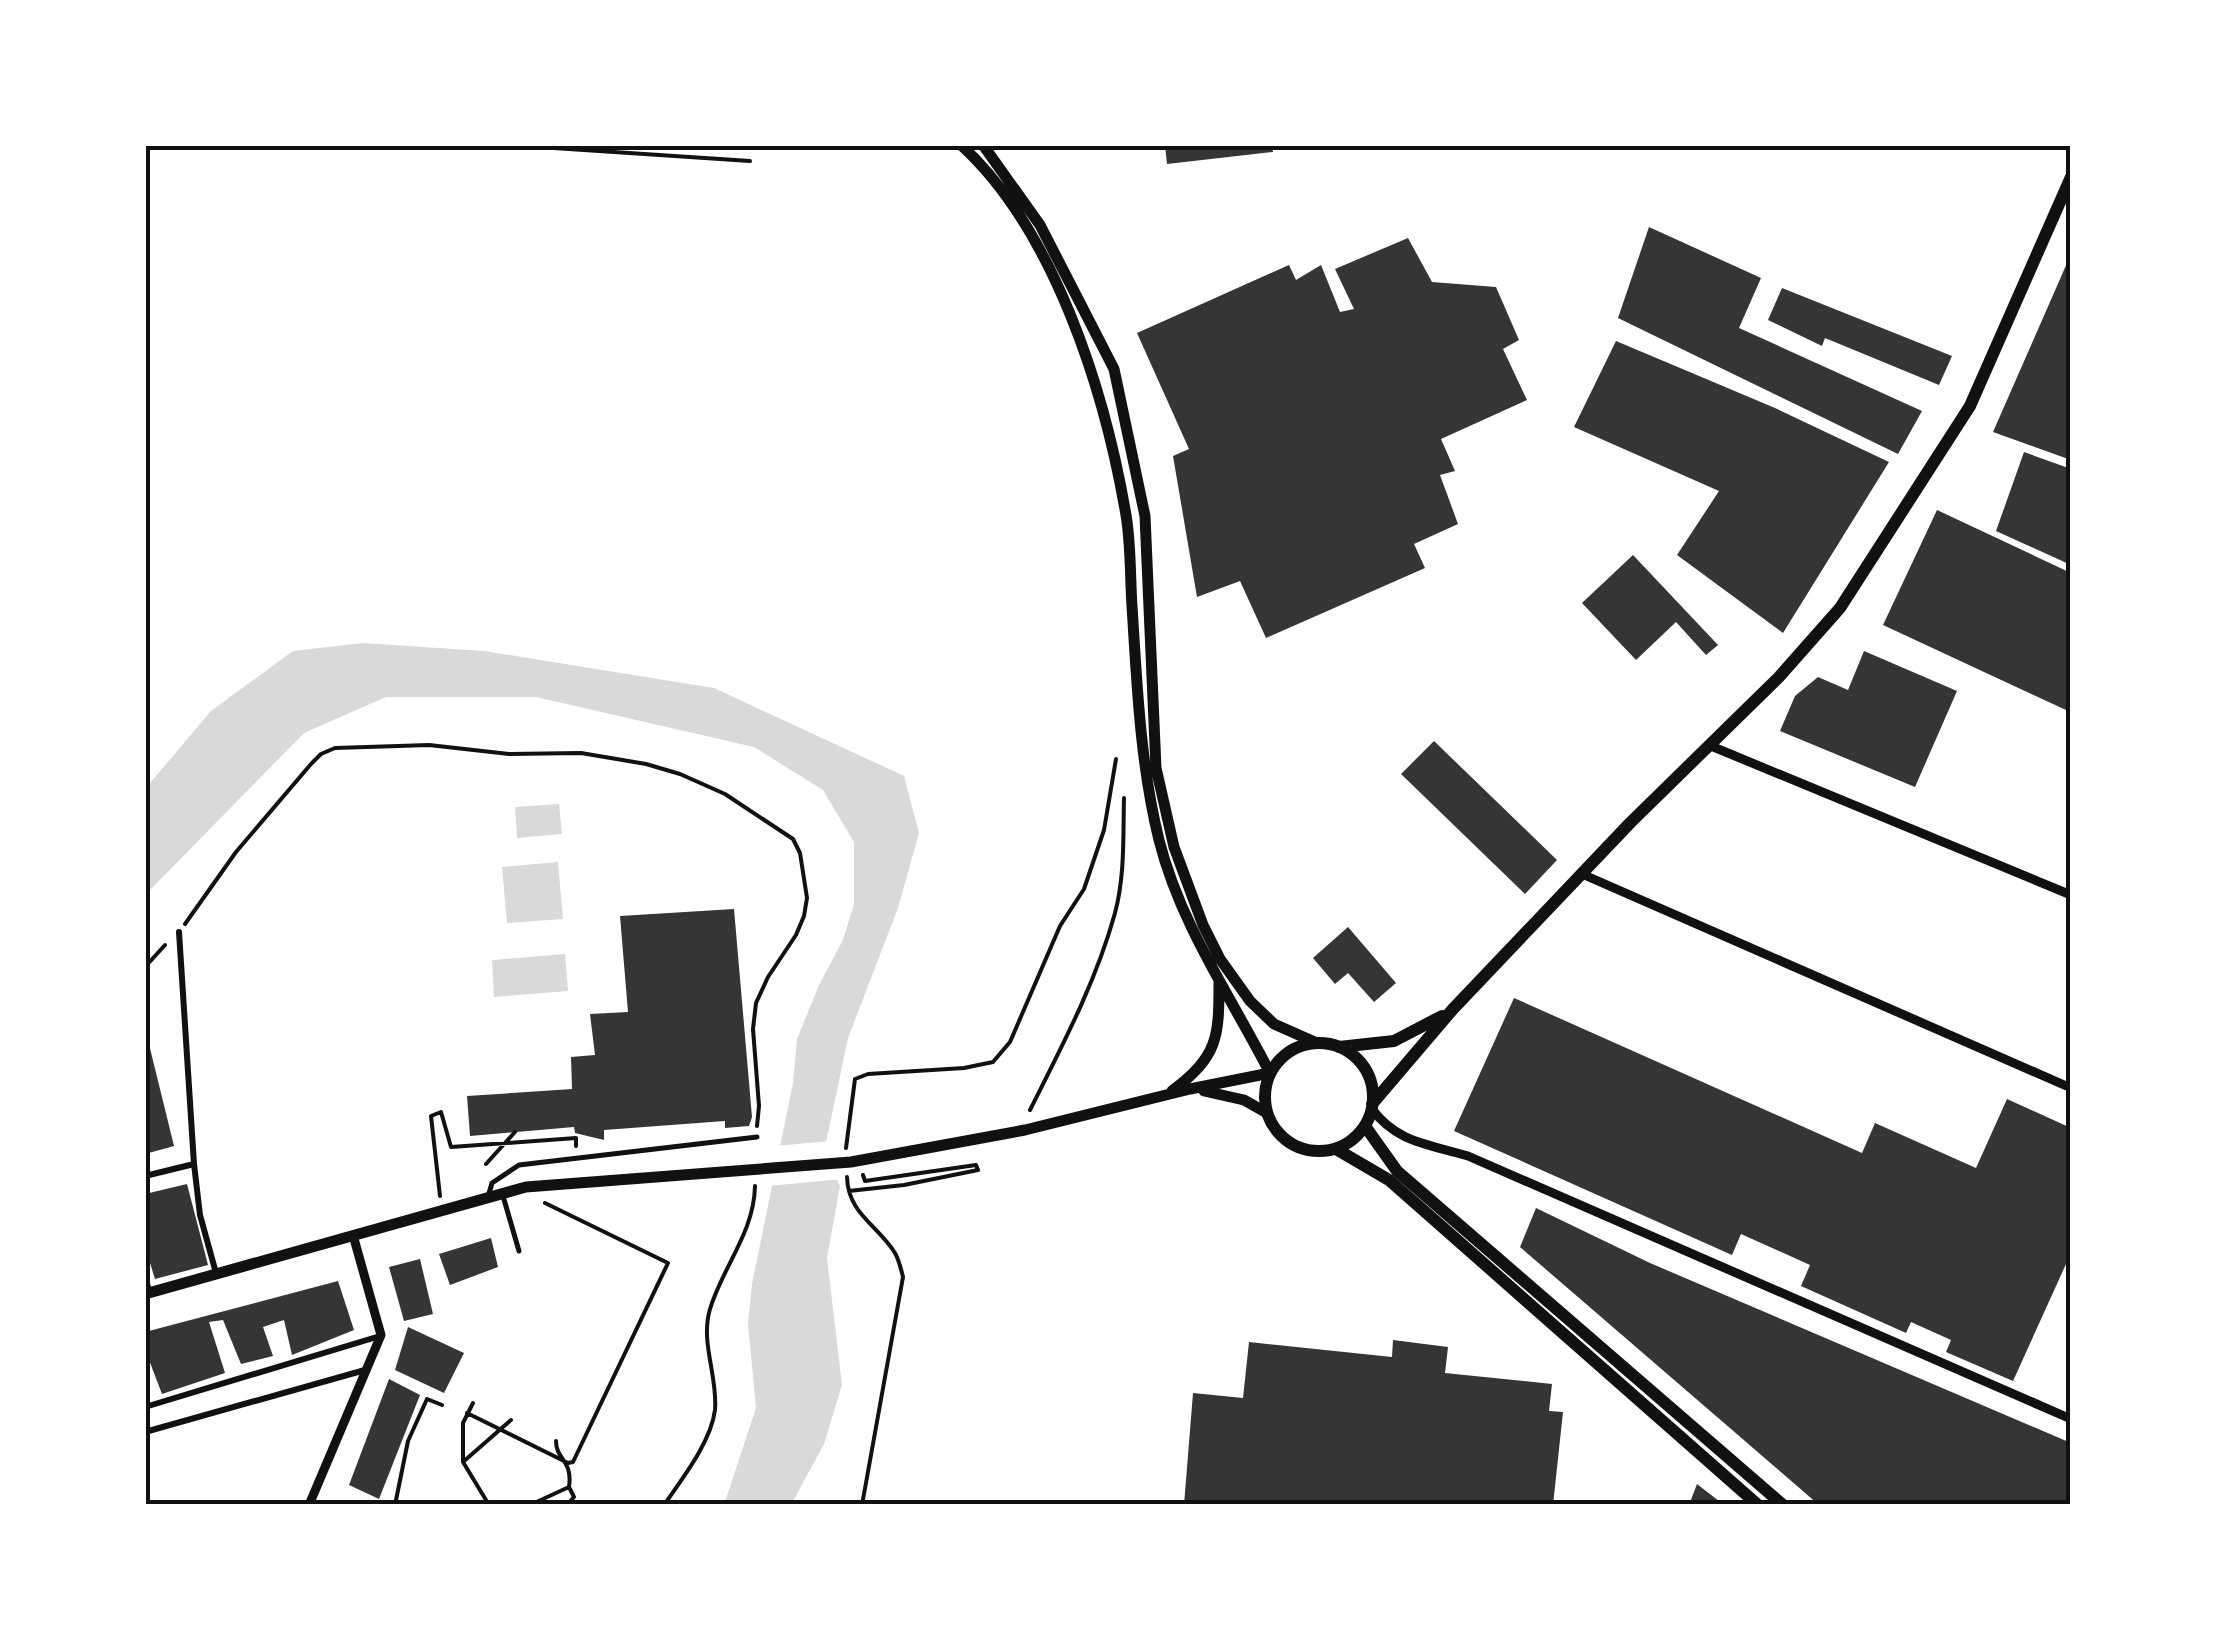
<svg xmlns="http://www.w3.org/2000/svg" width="2216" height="1650" viewBox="0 0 2216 1650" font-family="Montserrat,sans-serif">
<rect width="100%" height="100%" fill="#fff"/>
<path fill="#d9d9d9" d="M 363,643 L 484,651 L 714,688 L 904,776 L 919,833 L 898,908 L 848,1038 L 824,1152 L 840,1186 L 827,1258 L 842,1385 L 824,1444 L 791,1505 L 724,1505 L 756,1408 L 748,1324 L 752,1284 L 793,1083 L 797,1039 L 819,985 L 843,940 L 854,904 L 854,842 L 823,790 L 754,747 L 536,697 L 386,697 L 304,733 L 145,895 L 145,789 L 211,711 L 293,651 Z
M 559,804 L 562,834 L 517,838 L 515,807 Z
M 558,862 L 563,919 L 507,923 L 502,867 Z
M 565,954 L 568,991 L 494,997 L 492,960 Z"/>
<path fill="#fff" d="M 831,1141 L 829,1152 L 843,1179 L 767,1186 L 775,1146 Z"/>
<path fill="#353535" d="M 1165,145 L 1272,145 L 1273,152 L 1167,164 Z
M 1649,227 L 1761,278 L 1739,328 L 1922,411 L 1898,454 L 1618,318 Z
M 1408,238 L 1432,282 L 1496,287 L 1519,340 L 1503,349 L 1527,400 L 1441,439 L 1455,471 L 1440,475 L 1458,524 L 1414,544 L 1425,568 L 1266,638 L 1240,581 L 1197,597 L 1173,456 L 1189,449 L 1137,333 L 1289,265 L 1296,280 L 1321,265 L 1340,312 L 1354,309 L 1335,269 Z
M 2071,254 L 2071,460 L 1993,432 Z
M 1782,288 L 1952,356 L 1939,385 L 1825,338 L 1822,346 L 1768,320 Z
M 1616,341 L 1775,408 L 1889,462 L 1783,633 L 1677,555 L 1719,491 L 1574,427 Z
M 2024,452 L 2071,469 L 2071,565 L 1996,531 Z
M 1937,510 L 2071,573 L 2071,699 L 2066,710 L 1883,625 Z
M 1633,555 L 1718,645 L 1706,655 L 1676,622 L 1636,660 L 1582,603 Z
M 1864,651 L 1957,691 L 1915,787 L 1780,731 L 1795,696 L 1818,677 L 1848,690 Z
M 1434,741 L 1557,860 L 1525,894 L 1401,774 Z
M 734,909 L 752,1117 L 749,1126 L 725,1128 L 725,1121 L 604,1130 L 604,1140 L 575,1133 L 574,1127 L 470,1136 L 467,1096 L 572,1089 L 571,1057 L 595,1055 L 590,1014 L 628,1012 L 620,916 Z
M 1348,927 L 1396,983 L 1374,1002 L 1348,973 L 1335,984 L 1313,958 Z
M 1514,998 L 1862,1153 L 1875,1123 L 1976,1168 L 2007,1099 L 2071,1128 L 2071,1253 L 2013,1381 L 1946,1352 L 1951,1340 L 1911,1322 L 1906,1333 L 1801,1286 L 1810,1265 L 1741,1234 L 1732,1255 L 1454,1131 Z
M 145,1028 L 174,1146 L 145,1154 Z
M 187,1184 L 208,1265 L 155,1279 L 145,1247 L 145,1194 Z
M 1536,1208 L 1650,1263 L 2071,1443 L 2071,1505 L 1819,1505 L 1520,1247 Z
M 491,1238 L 498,1267 L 450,1285 L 439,1254 Z
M 420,1259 L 433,1314 L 404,1321 L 389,1267 Z
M 338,1281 L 354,1330 L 292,1355 L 284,1320 L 263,1327 L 273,1356 L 241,1364 L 223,1320 L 209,1322 L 225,1373 L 162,1394 L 149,1360 L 145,1361 L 145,1332 Z
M 408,1327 L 464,1353 L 444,1393 L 395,1370 Z
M 1393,1340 L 1448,1347 L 1445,1373 L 1552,1384 L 1549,1411 L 1563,1412 L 1553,1505 L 1184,1505 L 1193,1393 L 1243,1398 L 1249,1342 L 1392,1357 Z
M 389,1379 L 420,1395 L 379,1499 L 349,1485 Z
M 1697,1484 L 1724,1505 L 1689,1505 Z"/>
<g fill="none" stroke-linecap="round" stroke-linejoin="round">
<path stroke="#111" stroke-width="4" d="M 508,145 L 750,161
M 185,924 L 236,852 L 311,764 L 321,754 L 335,748 L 429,745 L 509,754 L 581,753 L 646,764 L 680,774 L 725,794 L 793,839 L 800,853 L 807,898 L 804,916 L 796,935 L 768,977 L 756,1003 L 753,1029 L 759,1106 L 757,1126
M 145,967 L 165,945
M 1030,1110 C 1062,1046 1096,982 1115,913 C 1125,876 1123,836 1124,798
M 846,1148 L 855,1079 L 868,1074 L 964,1068 L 993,1062 L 1010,1042 L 1060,926 L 1084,889 L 1104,830 L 1116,759
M 486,1164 L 515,1132
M 847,1177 C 848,1214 878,1225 895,1253 C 899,1260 901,1269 903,1277 L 862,1505
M 849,1191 L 904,1185 L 978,1170 L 976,1165 L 865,1181 L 863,1175
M 440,1196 L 431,1116 L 441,1112 L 451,1147 L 576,1138 L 576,1146
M 467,1413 L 568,1463 L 573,1462 L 668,1263 L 545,1203
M 556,1441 C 556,1460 573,1460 569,1487
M 463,1461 L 463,1423 L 473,1403
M 395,1505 L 408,1441 L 427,1399 L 442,1405
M 489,1505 L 463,1462 L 511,1420
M 530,1505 L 569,1487 L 574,1497 L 567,1505
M 664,1505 C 682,1479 711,1442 715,1410 C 718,1376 700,1343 710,1309 C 723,1266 754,1233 755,1186"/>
<path stroke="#111" stroke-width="5" d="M 503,1196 L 519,1251
M 488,1197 L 492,1183 L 519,1165 L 757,1137"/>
<path stroke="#111" stroke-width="6" d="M 179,932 L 194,1164 L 200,1215 L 216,1273
M 145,1176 L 194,1164
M 145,1276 L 149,1291
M 145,1407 L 380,1336
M 145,1432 L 365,1370"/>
<path stroke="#111" stroke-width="9" d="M 1711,746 L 2071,895
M 1582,874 L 2071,1088
M 1372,1109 C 1397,1143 1429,1144 1468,1156 L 2071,1419
M 309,1505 L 381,1335 L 353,1235"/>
<path stroke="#111" stroke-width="11" d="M 983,145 L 1040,225 L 1114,369 L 1145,516 L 1156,768 L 1174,847 L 1203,925 L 1220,959 L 1250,1001 L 1274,1024 L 1317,1043
M 1172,1091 C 1218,1056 1219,1038 1219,983
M 1204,1091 L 1244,1100 L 1267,1113
M 145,1294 L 526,1187 L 851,1162 L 1025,1130 L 1190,1089 L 1270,1073 C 1231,997 1180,924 1159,840 C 1140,763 1137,684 1132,606 C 1130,576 1131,544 1126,515 C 1105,392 1055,231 961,145"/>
<path stroke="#111" stroke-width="12" d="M1265 1097a54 54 0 1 1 108 0a54 54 0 1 1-108 0Z
M 1339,1047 L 1394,1041 L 1442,1016
M 1372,1104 L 1453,1009 L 1630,823 L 1779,677 L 1840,608 L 1970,406 L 2071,177
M 1365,1126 L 1397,1171 L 1783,1505
M 1336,1149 L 1389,1180 L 1758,1505"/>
</g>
<rect width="2216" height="1650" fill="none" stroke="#ffffff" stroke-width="295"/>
<rect x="148" y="148" width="1920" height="1354" fill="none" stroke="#111" stroke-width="4"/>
</svg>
